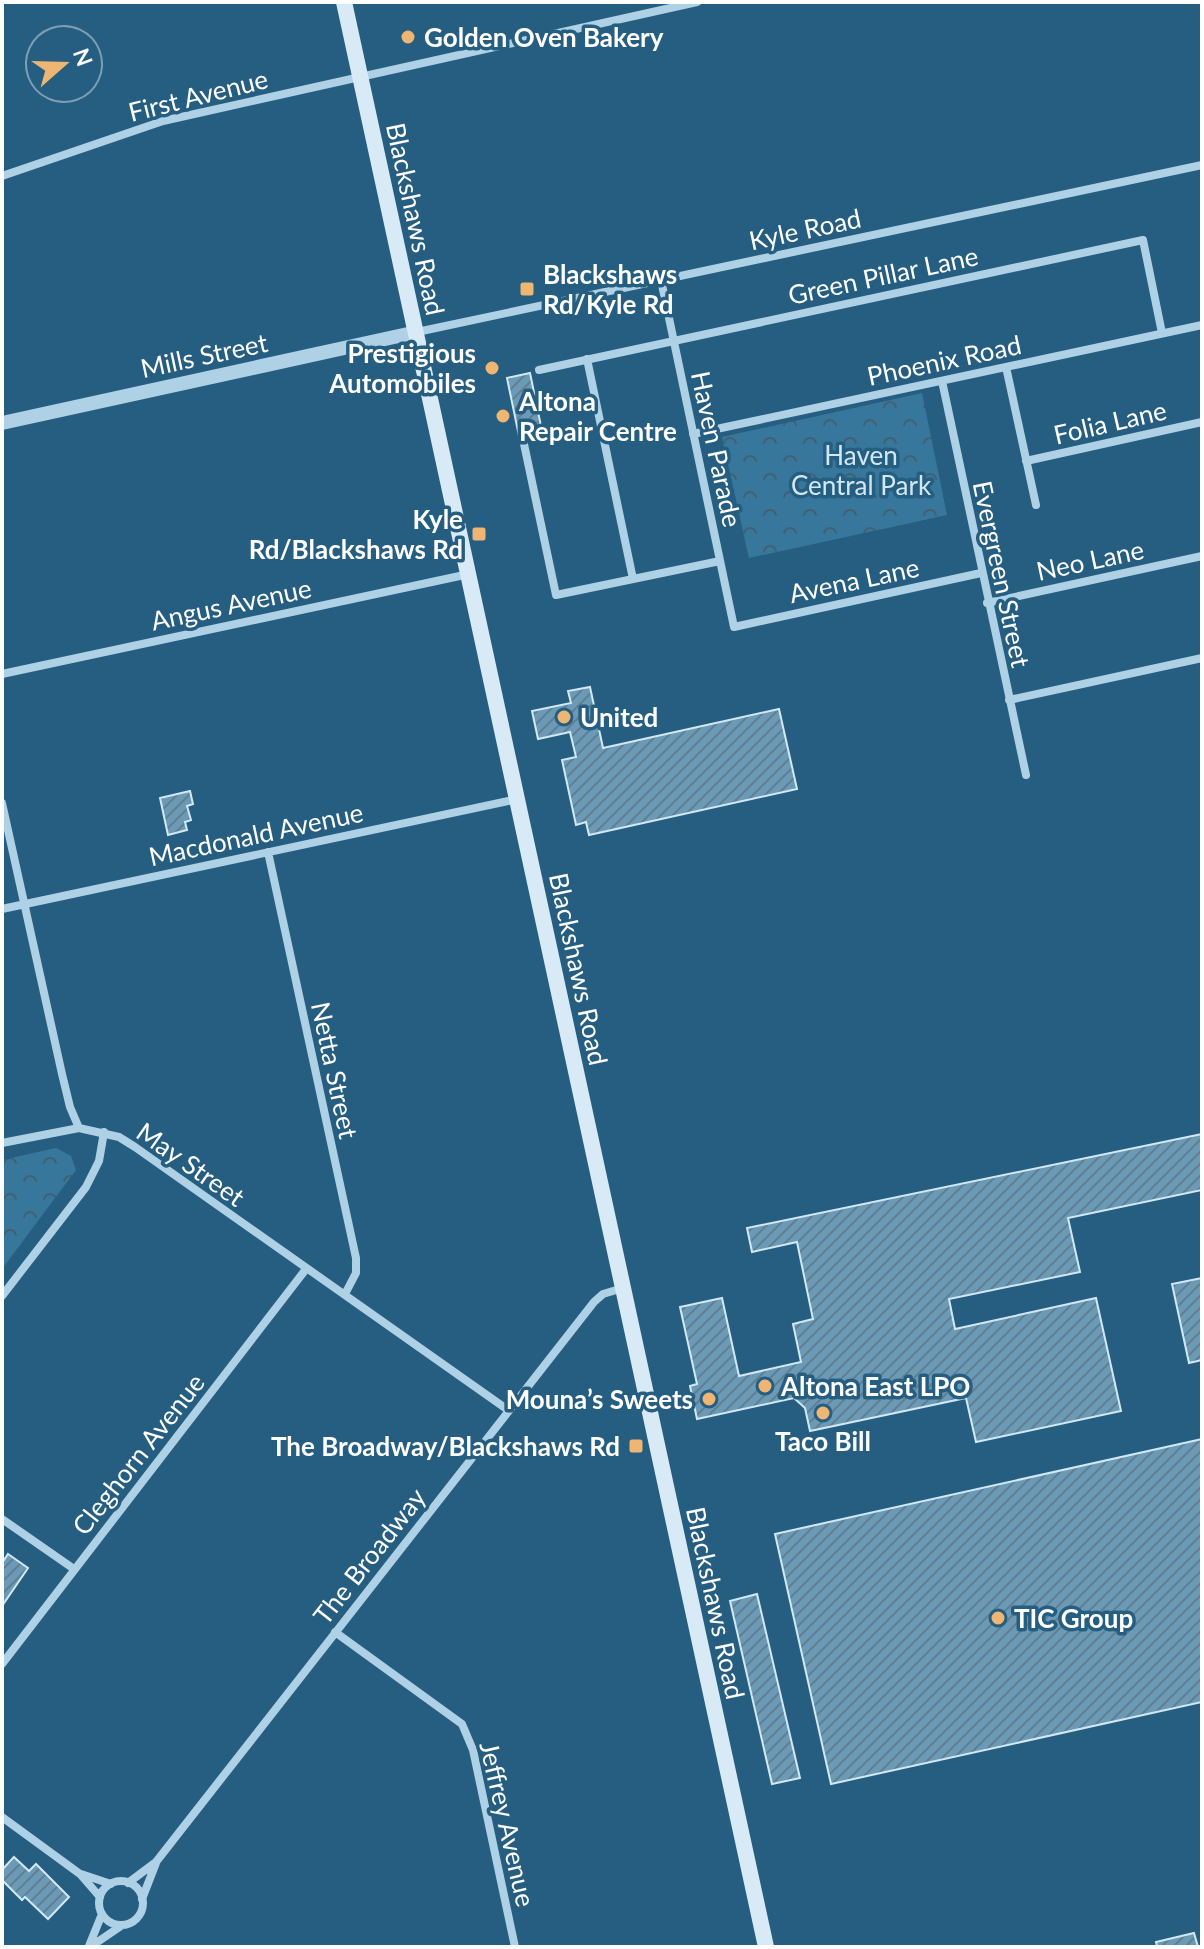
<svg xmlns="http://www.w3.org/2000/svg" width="1204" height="1949" viewBox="0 0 1204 1949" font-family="Lato,sans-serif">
<defs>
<pattern id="park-crowns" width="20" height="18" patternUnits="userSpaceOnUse" patternTransform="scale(2)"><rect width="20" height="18" fill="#37779c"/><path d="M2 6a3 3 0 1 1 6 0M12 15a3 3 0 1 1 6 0" fill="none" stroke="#435f70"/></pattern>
<pattern id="building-hatch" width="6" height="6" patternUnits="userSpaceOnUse" patternTransform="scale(2)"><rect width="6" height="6" fill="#6b9ab6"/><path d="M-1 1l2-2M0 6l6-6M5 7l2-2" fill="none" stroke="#607f91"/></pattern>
</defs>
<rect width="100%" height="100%" fill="#265e81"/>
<path fill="url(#park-crowns)" d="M 922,393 L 947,515 L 749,558 L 722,437 Z
M 56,1148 L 71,1156 L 76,1170 L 2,1269 L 2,1160 Z"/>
<path fill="url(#building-hatch)" stroke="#d1e8f5" stroke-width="2" d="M 530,373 L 542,431 L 519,436 L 507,378 Z
M 590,687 L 603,748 L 779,709 L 797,789 L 589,835 L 586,822 L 576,825 L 562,760 L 576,757 L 570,732 L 538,739 L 532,711 L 571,703 L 568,691 Z
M 190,791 L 193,804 L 187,806 L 191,820 L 185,822 L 187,830 L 168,835 L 160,798 Z
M 1202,1134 L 1202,1190 L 1068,1218 L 1080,1272 L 949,1299 L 955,1329 L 1096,1298 L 1121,1411 L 976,1442 L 966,1398 L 810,1431 L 805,1408 L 794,1398 L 697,1419 L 690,1386 L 697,1384 L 680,1307 L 722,1298 L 739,1376 L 801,1362 L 793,1324 L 813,1319 L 797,1242 L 752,1252 L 747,1228 Z
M 1202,1278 L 1202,1360 L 1189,1363 L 1172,1284 Z
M 1202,1439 L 1202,1702 L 831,1784 L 775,1534 Z
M 8,1554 L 28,1568 L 2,1606 L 2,1563 Z
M 757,1594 L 800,1778 L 772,1784 L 730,1601 Z
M 14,1857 L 29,1871 L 36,1864 L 69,1897 L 48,1919 L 25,1897 L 22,1900 L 2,1880 L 2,1870 Z
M 1194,1933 L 1198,1947 L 1157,1947 L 1156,1942 Z"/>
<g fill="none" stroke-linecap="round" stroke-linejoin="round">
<path stroke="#aed1e6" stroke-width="8" d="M 2,176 L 163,121 L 697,2
M 661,280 L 734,627 L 981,573
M 417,332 L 1202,165
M 587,359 L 633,579
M 1006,367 L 1036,505
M 539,370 L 1143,240 L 1162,333
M 942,381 L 1026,775
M 693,434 L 1202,325
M 524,444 L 556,595 L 720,561
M 1026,461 L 1202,422
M 987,603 L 1202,556
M 2,674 L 469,574
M 1009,700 L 1202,658
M 2,803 L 62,1074 L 70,1107 L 79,1128 L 119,1137 L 135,1147 L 508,1410
M 268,852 L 356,1258 L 356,1273 L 345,1294
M 2,909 L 518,799
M 2,1143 L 79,1128
M 2,1296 L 86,1187 L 99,1161 L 104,1132
M 2,1519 L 74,1569
M 335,1632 L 462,1724 L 473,1750 L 515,1947
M 2,1664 L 306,1269
M 2,1817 L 80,1874 L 100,1897
M 81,1874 L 111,1884
M99 1903a22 22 0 1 1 44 0a22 22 0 1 1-44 0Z
M 128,1883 L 156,1862 L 594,1302 L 603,1294 L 623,1288
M 142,1899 L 156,1863
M 89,1946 L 102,1914
M 90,1947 L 121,1926"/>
<path stroke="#aed1e6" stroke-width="14" d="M 2,423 L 417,332"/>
<path stroke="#d7eaf6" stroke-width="16" d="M 344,2 L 766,1947"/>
</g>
<g fill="#efb573" stroke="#265e81" stroke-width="3">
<circle cx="408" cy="37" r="8"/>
<rect x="519" y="281" width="16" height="16" rx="4"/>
<circle cx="492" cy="368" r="8"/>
<circle cx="503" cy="416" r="8"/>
<rect x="471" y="526" width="16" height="16" rx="4"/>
<circle cx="564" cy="717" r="8"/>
<circle cx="765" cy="1386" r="8"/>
<circle cx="709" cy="1399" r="8"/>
<circle cx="823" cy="1413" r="8"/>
<rect x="628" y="1438" width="16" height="16" rx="4"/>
<circle cx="998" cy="1618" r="8"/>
</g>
<g text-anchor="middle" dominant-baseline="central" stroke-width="7" stroke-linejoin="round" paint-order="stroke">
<g font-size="26" font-weight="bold" fill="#fff" stroke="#265e81" text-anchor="start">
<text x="424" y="37">Golden Oven Bakery</text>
<text x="543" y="274">Blackshaws<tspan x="543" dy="30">Rd/Kyle Rd</tspan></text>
<text x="476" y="353" text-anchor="end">Prestigious<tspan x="476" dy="30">Automobiles</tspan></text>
<text x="519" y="401">Altona<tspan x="519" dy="30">Repair Centre</tspan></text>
<text x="463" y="519" text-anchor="end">Kyle<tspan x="463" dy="30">Rd/Blackshaws Rd</tspan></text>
<text x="580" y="717">United</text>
<text x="781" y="1386">Altona East LPO</text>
<text x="693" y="1399" text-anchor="end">Mouna’s Sweets</text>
<text x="823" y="1441" text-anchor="middle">Taco Bill</text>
<text x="620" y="1446" text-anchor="end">The Broadway/Blackshaws Rd</text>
<text x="1014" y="1618">TIC Group</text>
</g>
<g font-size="26" fill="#fff" stroke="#265e81">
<text transform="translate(198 95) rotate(-14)">First Avenue</text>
<text transform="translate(416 219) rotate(78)">Blackshaws Road</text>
<text transform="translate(805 229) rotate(-12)">Kyle Road</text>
<text transform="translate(883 275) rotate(-12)">Green Pillar Lane</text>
<text transform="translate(204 355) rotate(-12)">Mills Street</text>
<text transform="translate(944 360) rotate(-12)">Phoenix Road</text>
<text transform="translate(1110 422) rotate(-13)">Folia Lane</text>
<text transform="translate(717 449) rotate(78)">Haven Parade</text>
<text transform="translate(1090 560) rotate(-12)">Neo Lane</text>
<text transform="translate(1002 574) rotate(78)">Evergreen Street</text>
<text transform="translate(854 580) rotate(-12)">Avena Lane</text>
<text transform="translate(231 604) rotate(-12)">Angus Avenue</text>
<text transform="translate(256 834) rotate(-12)">Macdonald Avenue</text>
<text transform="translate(579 969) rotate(78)">Blackshaws Road</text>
<text transform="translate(335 1070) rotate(78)">Netta Street</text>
<text transform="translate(191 1164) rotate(35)">May Street</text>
<text transform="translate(138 1454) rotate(-52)">Cleghorn Avenue</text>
<text transform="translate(369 1556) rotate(-52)">The Broadway</text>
<text transform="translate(716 1603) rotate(78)">Blackshaws Road</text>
<text transform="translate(508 1824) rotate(77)">Jeffrey Avenue</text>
</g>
<g font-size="26" fill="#d1e8f5" stroke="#265e81">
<text x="861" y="455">Haven<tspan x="861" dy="30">Central Park</tspan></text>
</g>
</g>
<rect width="1204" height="1949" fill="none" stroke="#ffffff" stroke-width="8"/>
<g transform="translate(64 64) rotate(70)"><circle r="38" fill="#265e81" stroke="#7d9eb3" stroke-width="2"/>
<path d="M0-6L14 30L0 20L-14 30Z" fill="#efb573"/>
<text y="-12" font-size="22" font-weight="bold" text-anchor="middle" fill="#ffffff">N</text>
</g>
</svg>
